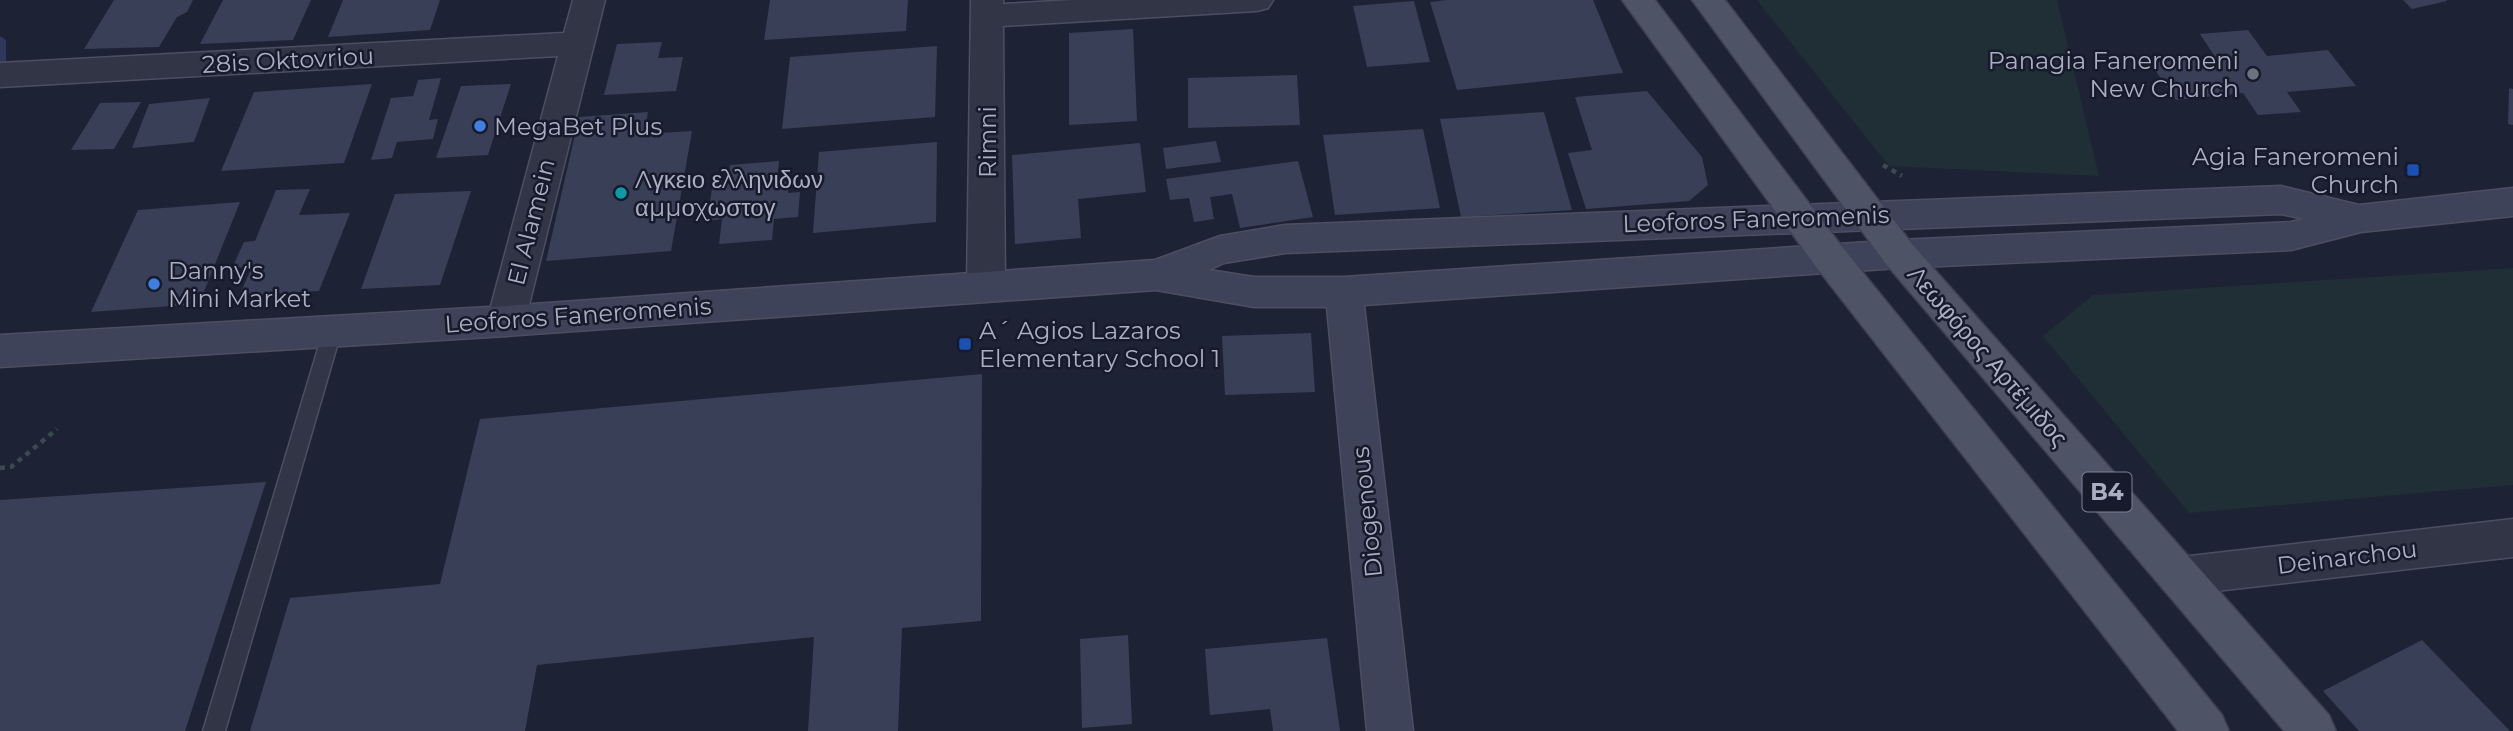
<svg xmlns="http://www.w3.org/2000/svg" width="2513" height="731" viewBox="0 0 2513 731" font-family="Montserrat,sans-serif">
<rect width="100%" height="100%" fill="#1e2235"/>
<path fill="#202e36" d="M 1757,0 L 2057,0 L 2099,176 L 1889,166 Z
M 2513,268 L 2513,485 L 2189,513 L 2043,336 L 2093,295 Z"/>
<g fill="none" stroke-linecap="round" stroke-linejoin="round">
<path fill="#2f375b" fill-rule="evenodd" d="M 0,36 L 6,40 L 6,80 L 0,84 Z"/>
</g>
<path fill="#393f56" d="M 114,0 L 193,0 L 187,12 L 177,17 L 159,47 L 84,49 Z
M 223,0 L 311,0 L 293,40 L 200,44 Z
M 343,0 L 440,0 L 430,30 L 328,37 Z
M 770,0 L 908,0 L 906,31 L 764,40 Z
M 1447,0 L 1593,0 L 1623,73 L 1457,90 L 1430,2 Z
M 2403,0 L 2446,0 L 2447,1 L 2412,9 Z
M 1414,1 L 1430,62 L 1367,67 L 1353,6 Z
M 1133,29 L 1137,121 L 1069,125 L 1069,33 Z
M 2248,30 L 2267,56 L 2328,50 L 2356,86 L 2287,92 L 2301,112 L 2258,115 L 2243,93 L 2176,100 L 2150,63 L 2215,57 L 2200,34 Z
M 662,42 L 658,58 L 683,57 L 676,91 L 604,95 L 617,44 Z
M 937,46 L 935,117 L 782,129 L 790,57 Z
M 1297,75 L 1300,125 L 1188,128 L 1188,78 Z
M 441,78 L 429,120 L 438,119 L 433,139 L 397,142 L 392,158 L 371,160 L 391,98 L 413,96 L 418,80 Z
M 372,84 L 344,163 L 221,171 L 254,92 Z
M 511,84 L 488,155 L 436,158 L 461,86 Z
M 2509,88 L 2513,89 L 2513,125 L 2508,124 Z
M 1647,91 L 1702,157 L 1708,185 L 1689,201 L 1586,209 L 1568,153 L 1592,150 L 1575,97 Z
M 210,98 L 194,142 L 132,148 L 149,104 Z
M 141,102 L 114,149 L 71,150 L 100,103 Z
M 648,112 L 644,134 L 692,131 L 671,251 L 546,261 L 579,117 Z
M 1544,112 L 1572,210 L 1461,217 L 1440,119 Z
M 1423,129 L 1440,208 L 1335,215 L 1323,135 Z
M 1216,141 L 1221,162 L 1166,169 L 1163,148 Z
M 937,142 L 936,222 L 813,233 L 819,152 Z
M 1140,143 L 1146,192 L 1078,199 L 1081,238 L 1015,244 L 1012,155 Z
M 779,161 L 777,182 L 788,181 L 788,193 L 800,192 L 798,217 L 774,219 L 772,240 L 719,244 L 722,219 L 707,221 L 713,182 L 728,180 L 730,165 Z
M 1298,161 L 1313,217 L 1240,228 L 1232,194 L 1210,197 L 1214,219 L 1194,222 L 1189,198 L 1170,200 L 1166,179 Z
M 310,189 L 299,215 L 350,213 L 319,291 L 239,296 L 252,267 L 232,268 L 244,242 L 255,241 L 276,190 Z
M 471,191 L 440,285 L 361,289 L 395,194 Z
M 240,202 L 199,304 L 91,312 L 138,210 Z
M 1311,333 L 1315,392 L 1225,395 L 1222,336 Z
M 982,374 L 981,621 L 902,628 L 898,731 L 808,731 L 814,637 L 537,665 L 525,731 L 250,731 L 290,598 L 440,584 L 480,419 Z
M 266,482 L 185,731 L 0,731 L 0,500 Z
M 1128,635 L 1132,724 L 1082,728 L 1080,639 Z
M 1327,638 L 1340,731 L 1273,731 L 1270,709 L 1210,715 L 1205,649 Z
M 2422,640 L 2510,731 L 2359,731 L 2323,691 Z"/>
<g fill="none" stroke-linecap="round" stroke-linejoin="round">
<g stroke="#4c4f61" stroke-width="3">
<path id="lane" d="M 332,324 L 339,327 L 341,332 L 225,731 L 203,731 L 323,332 L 325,327 Z"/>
</g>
<g stroke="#4c4f61" stroke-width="3">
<path id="street" d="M 573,0 L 605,0 L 525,321 L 519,332 L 506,336 L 493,332 L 487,321 L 558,56 L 0,87 L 0,63 L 564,33 Z
M 971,0 L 1003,0 L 1003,4 L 1073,0 L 1273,0 L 1268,8 L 1257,11 L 1003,26 L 1005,285 L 999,295 L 986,300 L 973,295 L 967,285 Z
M 2513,519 L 2513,557 L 2181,595 L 2166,590 L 2160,576 L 2166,562 L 2181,557 Z"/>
</g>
<g stroke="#4c4f61" stroke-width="3">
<path id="secondary" d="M 2281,186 L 2359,205 L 2513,188 L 2513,216 L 2361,232 L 2291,250 L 1899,268 L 1364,305 L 1413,731 L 1367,731 L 1327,307 L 1254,307 L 1156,290 L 506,336 L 0,367 L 0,335 L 506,306 L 1155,260 L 1220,236 L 1285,225 ZM 2281,214 L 2304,219 L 2291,222 L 1899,240 L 1344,277 L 1254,277 L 1209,270 L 1224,263 L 1285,253 Z"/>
</g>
<g stroke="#3a3e4f" stroke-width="3">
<path id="primary" d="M 1622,0 L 1655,0 L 1843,248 L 2222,715 L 2229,731 L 2178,731 L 1817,268 Z
M 1692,0 L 1725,0 L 1912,244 L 2329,715 L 2336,731 L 2284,731 L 1886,264 Z"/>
</g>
<path stroke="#3a4a51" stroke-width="4.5" stroke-dasharray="5 5" stroke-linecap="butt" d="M 1883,165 L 1902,176
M 0,468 L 11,467 L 57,429"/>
<use href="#lane" fill="#313546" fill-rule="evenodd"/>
<use href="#street" fill="#313546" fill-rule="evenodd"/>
<use href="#secondary" fill="#3f4359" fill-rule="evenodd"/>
<use href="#primary" fill="#4f5366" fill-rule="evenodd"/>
</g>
<circle fill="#6b7280" stroke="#171a2a" stroke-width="2.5" cx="2253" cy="74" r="7"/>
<g fill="#3f7fe0" stroke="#171a2a" stroke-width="2.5">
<circle cx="480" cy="126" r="7"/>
<circle cx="154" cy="284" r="7"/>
</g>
<g fill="#1a4fb4" stroke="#171a2a" stroke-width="2.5">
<rect x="2406" y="163" width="14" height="14" rx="3.5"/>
<rect x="958" y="337" width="14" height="14" rx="3.5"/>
</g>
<circle fill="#0f9aa8" stroke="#171a2a" stroke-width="2.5" cx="621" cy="193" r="7"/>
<g text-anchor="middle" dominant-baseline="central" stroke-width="5" stroke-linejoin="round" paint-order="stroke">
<rect fill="#171a2a" stroke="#7e8295" stroke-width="2" x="2082.5" y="472.5" width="49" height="39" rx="5"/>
<g font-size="23" font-weight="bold" fill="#aaaec3">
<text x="2107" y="492">B4</text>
</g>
<g font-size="24" fill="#aaaec3" stroke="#171a2a">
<text transform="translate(288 60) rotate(-3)">28is Oktovriou</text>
<text transform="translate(987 142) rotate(-90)">Rimni</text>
<text transform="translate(1756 219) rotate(-2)">Leoforos Faneromenis</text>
<text transform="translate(531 222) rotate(-76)">El Alamein</text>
<text transform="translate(578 315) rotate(-4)">Leoforos Faneromenis</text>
<text transform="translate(1988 356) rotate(49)">Λεωφόρος Αρτέμιδος</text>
<text transform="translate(1367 512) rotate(-96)">Diogenous</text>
<text transform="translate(2347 557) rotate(-7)">Deinarchou</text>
</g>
<g font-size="24" fill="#aaaec3" stroke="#171a2a" text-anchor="start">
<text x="2239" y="60" text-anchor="end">Panagia Faneromeni<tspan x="2239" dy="28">New Church</tspan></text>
<text x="494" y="126">MegaBet Plus</text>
<text x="2399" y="156" text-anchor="end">Agia Faneromeni<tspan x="2399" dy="28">Church</tspan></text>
<text x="635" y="179">Λγκειο ελληνιδων<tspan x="635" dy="28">αμμοχωστογ</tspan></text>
<text x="168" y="270">Danny's<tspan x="168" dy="28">Mini Market</tspan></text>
<text x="979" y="330">A´ Agios Lazaros<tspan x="979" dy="28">Elementary School 1</tspan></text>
</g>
</g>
</svg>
